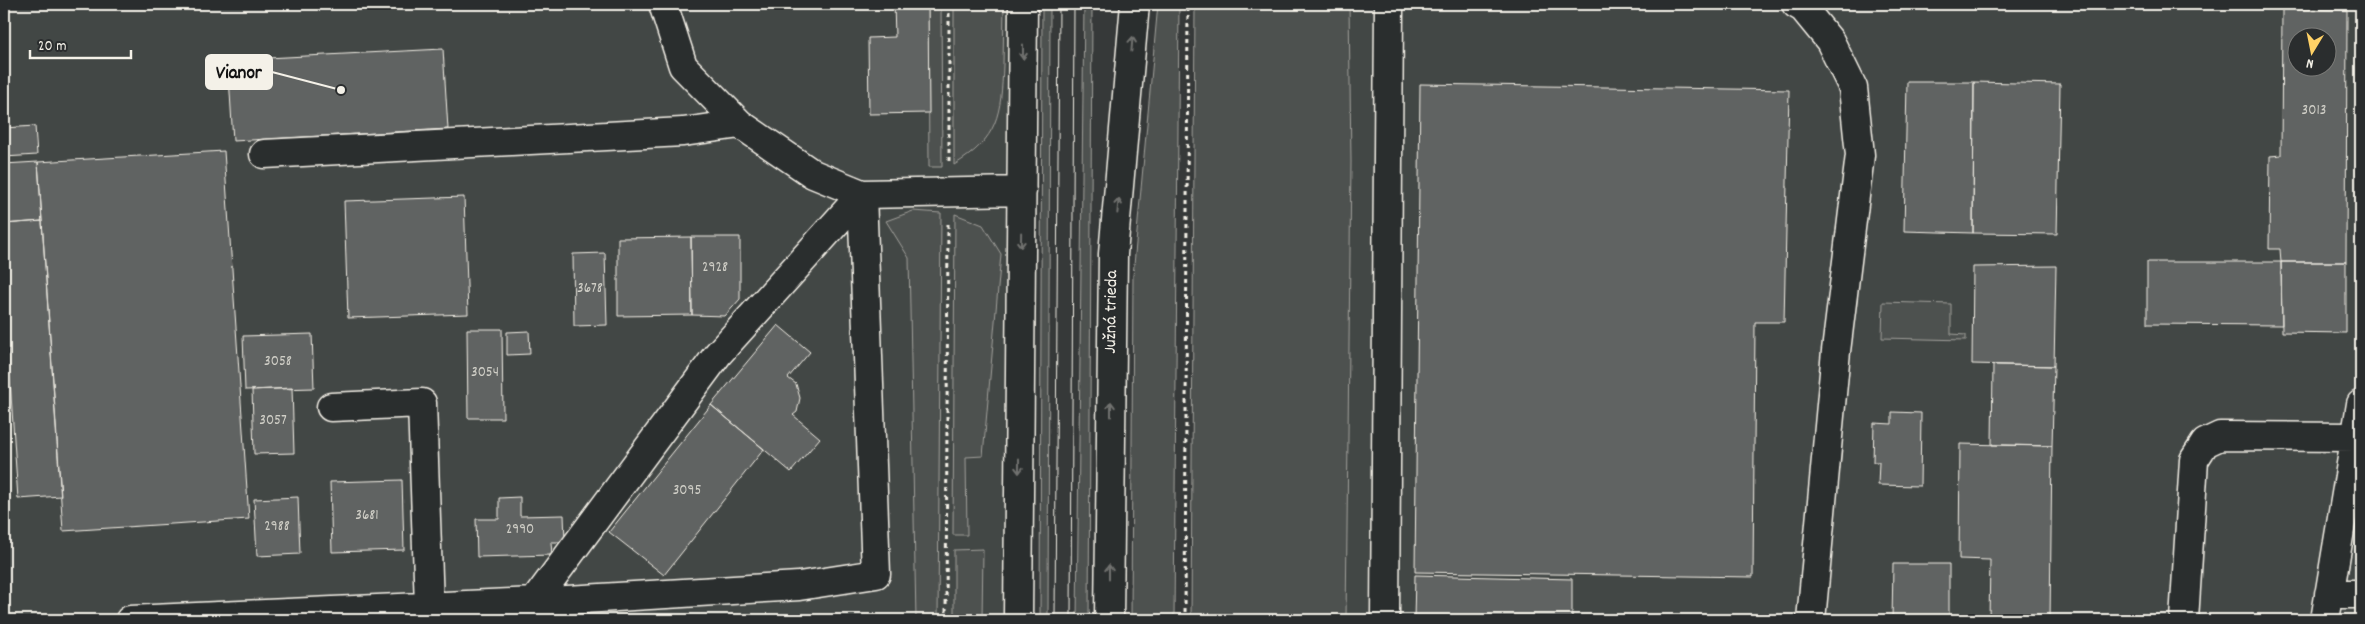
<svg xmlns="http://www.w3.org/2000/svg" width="2365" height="624" viewBox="0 0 2365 624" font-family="Dekko,sans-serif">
<rect width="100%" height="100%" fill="#363939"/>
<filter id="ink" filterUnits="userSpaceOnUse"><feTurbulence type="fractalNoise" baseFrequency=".02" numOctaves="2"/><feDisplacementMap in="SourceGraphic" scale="10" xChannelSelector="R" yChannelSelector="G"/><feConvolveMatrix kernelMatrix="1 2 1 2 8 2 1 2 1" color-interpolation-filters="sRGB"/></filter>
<g filter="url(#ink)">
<path fill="#434645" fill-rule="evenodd" d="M 4,4 L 1018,4 L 1016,620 L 4,620 Z
M 1195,4 L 2361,4 L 2361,620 L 1191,620 ZM 2298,38 L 2328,38 L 2328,68 L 2298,68 Z"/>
<path fill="#4e514f" stroke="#a1a19c" d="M 928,4 L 941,4 L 942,167 L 929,167 Z
M 954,4 L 1004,4 C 1004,24 1003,45 1003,65 C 1001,114 999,138 954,165 Z
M 1042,4 L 1050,4 L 1048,620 L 1040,620 Z
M 1084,4 L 1092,4 L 1089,620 L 1077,620 Z
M 1158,4 L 1179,4 L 1174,620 L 1131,620 L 1133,276 Z
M 1195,4 L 1349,4 L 1351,162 L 1346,620 L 1191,620 Z
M 913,211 L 941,213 L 938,620 L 916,620 L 909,258 L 886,221 Z
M 955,214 L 983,225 L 1001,254 L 983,456 L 966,457 L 967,535 L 953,535 Z
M 1883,302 L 1951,304 L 1951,334 L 1966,335 L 1966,340 L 1882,338 Z
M 983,549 L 982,620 L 954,620 L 954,550 Z"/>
<path fill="#616362" stroke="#f4f1e8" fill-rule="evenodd" d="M 768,4 L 826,4 L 826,6 L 768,9 Z
M 894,4 L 928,4 L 929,113 L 869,114 L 868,38 L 895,37 Z
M 2282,9 L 2347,10 L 2346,262 L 2281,262 L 2280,249 L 2269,249 L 2270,156 L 2281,155 ZM 2298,38 L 2328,38 L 2328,68 L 2298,68 Z
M 443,49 L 448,129 L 233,141 L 228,60 Z
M 1907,82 L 1974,82 L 1973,233 L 1904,231 Z
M 1974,82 L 2060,84 L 2057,234 L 1973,233 Z
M 1420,84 L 1789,90 L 1784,322 L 1755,322 L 1753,577 L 1415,572 Z
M 35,126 L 37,155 L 4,157 L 4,128 Z
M 224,151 L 249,519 L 63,531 L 38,162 Z
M 38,162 L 42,221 L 4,224 L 4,164 Z
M 464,197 L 468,314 L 348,318 L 344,201 Z
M 42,221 L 61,496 L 18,499 L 4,291 L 4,224 Z
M 691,237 L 692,315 L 618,316 L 618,238 Z
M 691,237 L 740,237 L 740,299 L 725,316 L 692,315 Z
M 605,253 L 607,325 L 574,326 L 573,254 Z
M 2147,262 L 2281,262 L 2282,325 L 2147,324 Z
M 2281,262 L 2346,262 L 2346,333 L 2282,332 Z
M 2056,266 L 2054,366 L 1972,364 L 1973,267 Z
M 778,325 L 810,352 L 788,378 L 796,384 L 800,398 L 797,412 L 793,415 L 820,438 L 791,472 L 711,405 Z
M 467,329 L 502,329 L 503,418 L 468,418 Z
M 529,331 L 530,354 L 507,355 L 507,332 Z
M 312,334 L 314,388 L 245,390 L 243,336 Z
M 1993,365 L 2054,366 L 2052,446 L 1992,445 Z
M 292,388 L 294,453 L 254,454 L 252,390 Z
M 711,405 L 764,449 L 664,575 L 609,532 Z
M 1892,412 L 1921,413 L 1920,486 L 1878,485 L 1879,462 L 1873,462 L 1874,423 L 1892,424 Z
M 1960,444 L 2052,446 L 2050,620 L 1989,620 L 1990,560 L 1959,559 Z
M 402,480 L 404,550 L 332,552 L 330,482 Z
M 298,497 L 300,554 L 257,556 L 254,499 Z
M 520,497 L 520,516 L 564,515 L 565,542 L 551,542 L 552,555 L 477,557 L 476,519 L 499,519 L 499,498 Z
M 1893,564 L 1949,564 L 1949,620 L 1892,620 Z
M 1415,575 L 1572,579 L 1572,620 L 1414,620 Z"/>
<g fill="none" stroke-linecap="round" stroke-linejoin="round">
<g stroke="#f4f1e8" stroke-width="31">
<path id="minor" d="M 663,4 L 683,66 L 740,124 L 813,174 L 862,194 L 1022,191
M 1796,4 L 1803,8 L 1830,41 L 1853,88 L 1860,155 L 1836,351 L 1811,620
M 264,154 L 683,132 L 740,124
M 331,407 L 422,403 L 429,606
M 2329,594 L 2361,594
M 532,614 L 534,602 L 718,354 L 862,194
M 130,620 L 534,602 L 799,586 L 876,574 L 862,194
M 1018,620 L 1023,4
M 1109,620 L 1113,254 L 1135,4
M 1385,620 L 1389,4
M 2184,620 L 2194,460 L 2205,443 L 2220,436 L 2356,437
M 2325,620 L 2361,404"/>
</g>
<path stroke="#f4f1e8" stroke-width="3" stroke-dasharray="4 4" stroke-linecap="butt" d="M 949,161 L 949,4
M 946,620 L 948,224
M 1185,620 L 1188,4"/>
<use href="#minor" stroke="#2a2d2e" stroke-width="28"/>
<path stroke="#f4f1e8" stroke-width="1" d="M 1055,620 L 1059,4
M 1071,620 L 1074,4"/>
</g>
<defs><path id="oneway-shaft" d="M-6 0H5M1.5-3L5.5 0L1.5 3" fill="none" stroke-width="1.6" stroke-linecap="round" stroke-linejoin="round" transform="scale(1.25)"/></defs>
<g stroke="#71726f">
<use href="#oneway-shaft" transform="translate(1132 44) rotate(-85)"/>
<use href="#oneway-shaft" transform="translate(1023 52) rotate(90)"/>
<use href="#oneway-shaft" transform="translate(1118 206) rotate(-85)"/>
<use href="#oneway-shaft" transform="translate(1021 240) rotate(91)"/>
<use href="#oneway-shaft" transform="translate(1111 409) rotate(-90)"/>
<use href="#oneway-shaft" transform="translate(1019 466) rotate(90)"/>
<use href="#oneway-shaft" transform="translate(1109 572) rotate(-90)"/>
</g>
</g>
<g text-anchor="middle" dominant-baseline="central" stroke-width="4" stroke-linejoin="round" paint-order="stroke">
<g font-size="15" fill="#cfcec6">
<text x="2314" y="111">3013</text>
<text x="715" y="268">2928</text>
<text x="590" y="289">3678</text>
<text x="278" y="362">3058</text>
<text x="485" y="373">3054</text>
<text x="273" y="421">3057</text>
<text x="687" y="491">3095</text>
<text x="367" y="516">3681</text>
<text x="277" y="527">2988</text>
<text x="520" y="530">2990</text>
</g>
<g font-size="18" fill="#f4f1e8" stroke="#2a2d2e">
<text transform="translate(1112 312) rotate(-89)">Južná trieda</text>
</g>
</g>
<path fill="none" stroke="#f4f1e8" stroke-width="2" d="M341 90L272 72"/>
<circle fill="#f4f1e8" stroke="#2a2d2e" stroke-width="2" cx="341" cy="90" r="5"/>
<rect fill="#f4f1e8" stroke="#f4f1e8" stroke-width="2" x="206" y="55" width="66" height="34" rx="5"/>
<g font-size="19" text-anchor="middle" font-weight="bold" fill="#111">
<text x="239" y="78">Vianor</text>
</g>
<rect width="2365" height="624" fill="none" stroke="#2a2d2e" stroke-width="20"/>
<rect x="10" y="10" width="2345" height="604" fill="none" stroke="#f4f1e8" stroke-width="2" filter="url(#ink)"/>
<g transform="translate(2312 52) rotate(190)"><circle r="24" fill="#2a2d2e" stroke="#7b7b78"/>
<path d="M0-4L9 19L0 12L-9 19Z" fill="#ffd166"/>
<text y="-8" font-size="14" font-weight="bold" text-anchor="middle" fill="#f4f1e8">N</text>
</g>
<path d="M30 50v8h101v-8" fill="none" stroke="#f4f1e8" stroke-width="2.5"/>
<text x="38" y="50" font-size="15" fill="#f4f1e8" stroke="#2a2d2e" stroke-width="4" paint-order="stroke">20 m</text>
</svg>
